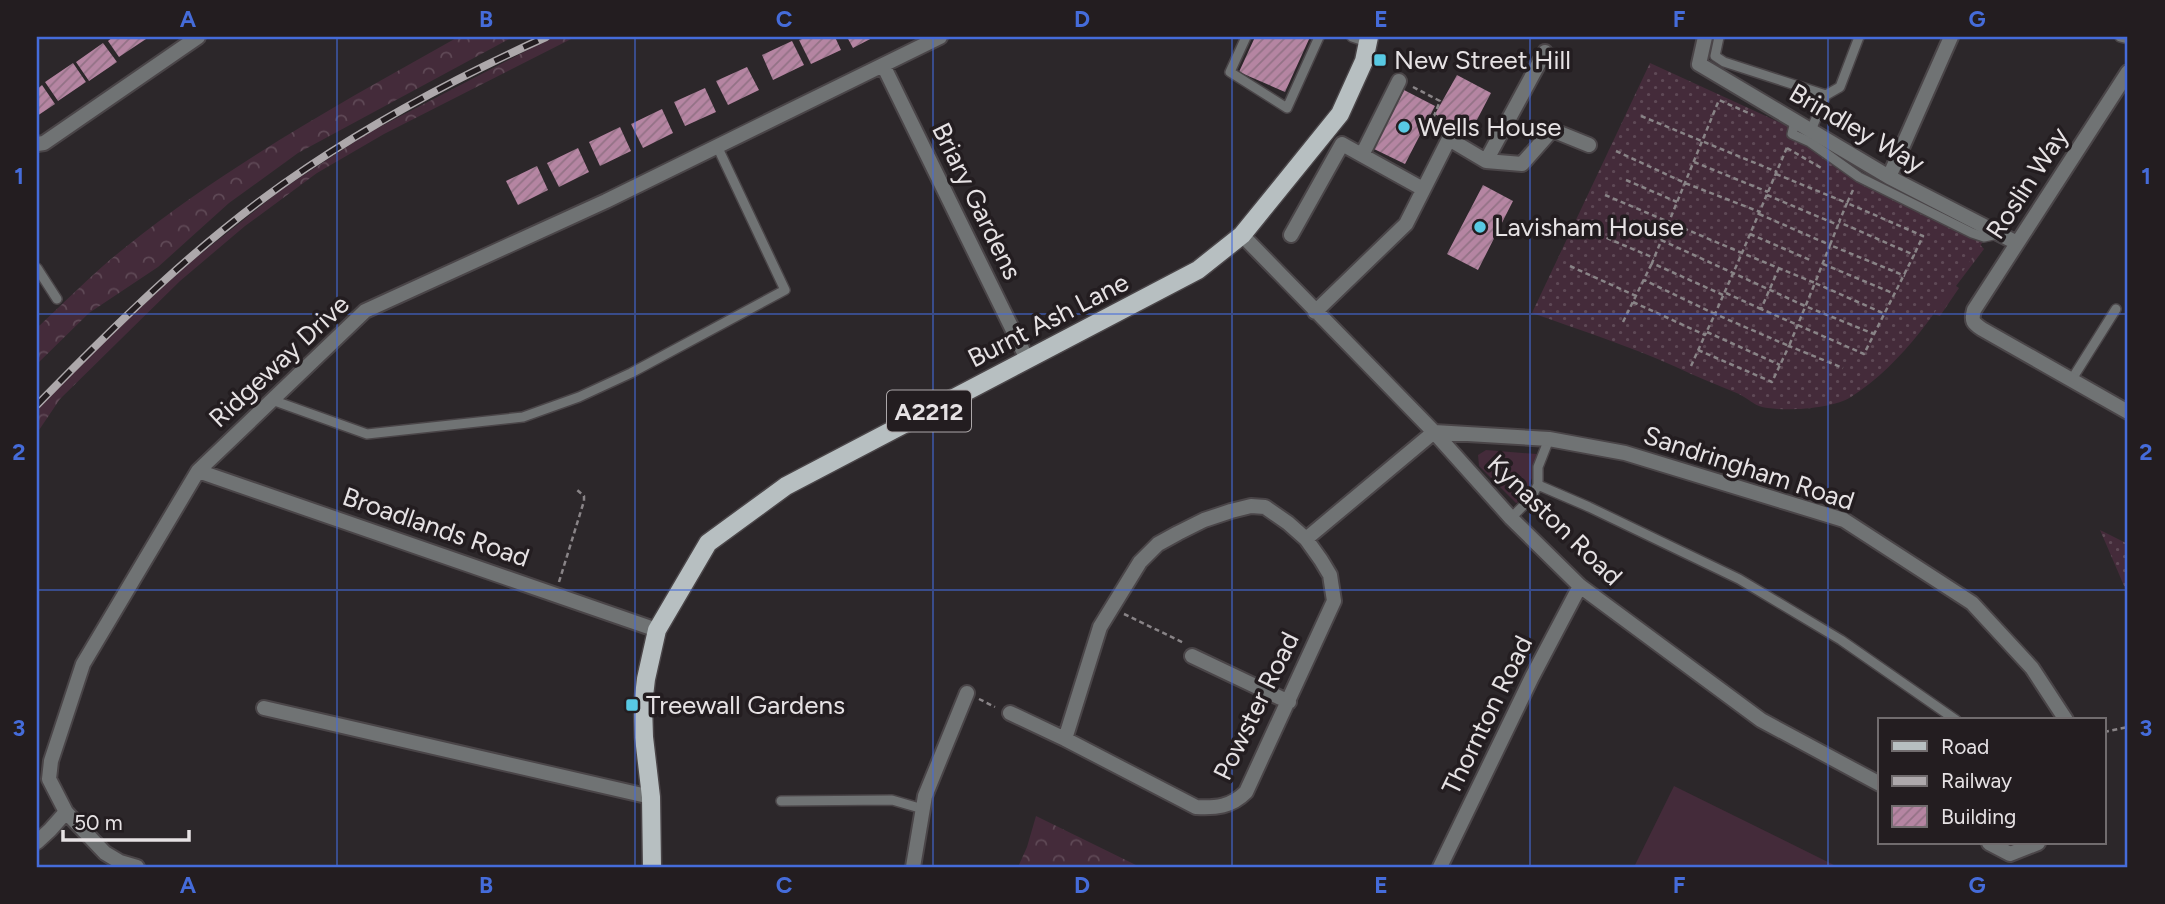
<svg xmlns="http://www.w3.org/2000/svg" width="2165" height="904" viewBox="0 0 2165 904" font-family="Figtree,sans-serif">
<defs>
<pattern id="forest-crowns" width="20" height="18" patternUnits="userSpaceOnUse" patternTransform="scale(1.75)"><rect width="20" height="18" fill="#442b3a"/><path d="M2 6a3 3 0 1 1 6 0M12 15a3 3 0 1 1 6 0" fill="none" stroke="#5f4956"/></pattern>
<pattern id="garden-dots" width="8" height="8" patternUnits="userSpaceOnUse" patternTransform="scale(1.75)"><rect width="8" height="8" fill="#442b3a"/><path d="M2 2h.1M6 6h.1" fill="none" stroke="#5f4956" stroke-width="1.8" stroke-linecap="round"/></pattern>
<pattern id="building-hatch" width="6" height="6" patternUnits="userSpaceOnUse" patternTransform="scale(1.75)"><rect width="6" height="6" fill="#b585a2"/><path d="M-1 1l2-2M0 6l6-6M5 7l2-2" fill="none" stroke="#937286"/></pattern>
</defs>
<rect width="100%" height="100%" fill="#2c272a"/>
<path fill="#442b3a" d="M 1486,450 L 1537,454 C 1537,471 1529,487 1520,502 L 1516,503 L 1479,466 L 1478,455 Z
M 1674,786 L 1838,867 L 1634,867 Z"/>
<path fill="url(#forest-crowns)" d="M 458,37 L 513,37 L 298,153 L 229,203 L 158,267 L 89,313 L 37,364 L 37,328 C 66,301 95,271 127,246 C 229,164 344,101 458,37 Z
M 553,37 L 575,37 L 384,134 L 317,173 L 245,226 L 180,281 L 60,399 L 37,433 L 37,408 L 122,324 L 188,264 L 281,190 L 368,133 Z
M 1977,241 L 1984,249 L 1956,286 L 1959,288 L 1940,316 L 1929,313 Z
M 1036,816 L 1140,867 L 1018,867 L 1027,847 Z"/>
<path fill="url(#garden-dots)" d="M 1650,63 L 1805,134 L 1854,168 L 1892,189 L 1983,233 L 1984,240 C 1946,296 1909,360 1851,397 C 1832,409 1784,412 1762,407 C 1754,405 1747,398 1739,394 C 1718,385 1697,377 1676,367 C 1629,346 1580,330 1532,313 Z
M 2100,530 L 2128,544 L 2128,595 Z"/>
<path fill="url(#building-hatch)" d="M 113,37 L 149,37 L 119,57 L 108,41 Z
M 807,37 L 835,37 L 841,50 L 811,64 L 799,40 Z
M 847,37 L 874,37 L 853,48 Z
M 1255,37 L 1310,37 L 1285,92 L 1239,72 Z
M 792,41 L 804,65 L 773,80 L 762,55 Z
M 103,43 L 117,62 L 89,81 L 76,62 Z
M 73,63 L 86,82 L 58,101 L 45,82 Z
M 747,67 L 759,90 L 728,105 L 716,81 Z
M 1457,75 L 1491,93 L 1469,135 L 1435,114 Z
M 42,85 L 55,104 L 37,116 L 37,89 Z
M 705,88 L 716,112 L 685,126 L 674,102 Z
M 1404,90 L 1435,106 L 1405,164 L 1374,149 Z
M 662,109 L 673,133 L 643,148 L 631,124 Z
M 620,127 L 631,151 L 600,166 L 589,142 Z
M 578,148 L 589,172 L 559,187 L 547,163 Z
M 537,166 L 548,190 L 518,205 L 506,181 Z
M 1483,185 L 1513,201 L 1478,270 L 1447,254 Z"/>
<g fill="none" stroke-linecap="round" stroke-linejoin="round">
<g stroke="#4a4548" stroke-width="12">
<path id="service" d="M 1246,37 L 1230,72 L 1287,108 L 1319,37
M 1352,37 L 1367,42
M 1719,37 L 1715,56 L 1724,62 L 1826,95
M 2120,37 L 2128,39
M 1795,121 L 1792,134 L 1810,142 L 1859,177 L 1972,233 L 1984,237 L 1998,234
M 1811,130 L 1826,95 L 1840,87 L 1859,37
M 37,268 L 57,299
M 2072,379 L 2116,309
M 272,400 L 367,434 L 523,417 L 579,397 L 631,373 L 785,290 L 717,146
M 1538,485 L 1589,507 L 1739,579 L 1841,640 L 1956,720
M 1511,518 L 1530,499 L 1538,485 L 1538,467 L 1549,439
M 781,801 L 892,800 L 923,809"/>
</g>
<g stroke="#4a4548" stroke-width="18">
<path id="minor" d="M 1705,37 L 1699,64 L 1889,177 L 2017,243
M 883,65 L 1027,359
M 2128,72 L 1974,310 C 1971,321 1973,323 1982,329 L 2128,412
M 1449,139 L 1486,161 L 1545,52
M 37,144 L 44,143 L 198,37
M 1362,155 L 1399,81
M 1486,161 L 1522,164 L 1552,130 L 1589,145
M 1889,177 L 1951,37
M 1242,235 L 1434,432 L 1511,518 L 1580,586 L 1761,720 L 1880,784
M 1291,235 L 1342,144 L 1423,189
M 1315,312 L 1406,224 L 1454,129
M 1434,432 L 1549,439 L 1625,453 L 1844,520 L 1972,603 L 2032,668 L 2066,720
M 198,471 L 657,630
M 1306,539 L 1434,432
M 1192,656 L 1289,702
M 264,708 L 651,797
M 1010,713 L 1065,739 L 1196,807 C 1216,808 1231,807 1246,792 L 1334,601 L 1330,575 L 1321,560 L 1306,539 L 1288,523 L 1265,507 L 1251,506 L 1231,511 L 1204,520 L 1178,533 L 1158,544 L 1140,562 L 1100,627 L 1065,739
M 37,842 L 50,830 L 66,812
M 1989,843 L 2010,854 L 2038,843
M 137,867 L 120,862 L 105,853 L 66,812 L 49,779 L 51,761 L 83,664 L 198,471 L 365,311 L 606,201 L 940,37
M 913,867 L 925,796 L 967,693
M 1440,867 L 1532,677 L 1580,586"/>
</g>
<g stroke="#4a4548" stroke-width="21">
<path id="primary" d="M 652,867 L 651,797 L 644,737 L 643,705 L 646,679 L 657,630 L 708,543 L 786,486 L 1198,270 L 1242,235 L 1340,114 L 1364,61 L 1369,37"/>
</g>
<path stroke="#898487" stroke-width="2.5" stroke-dasharray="5 3.5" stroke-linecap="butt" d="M 1413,87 L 1440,101 L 1432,121 L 1437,126
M 1641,116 L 1777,172
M 1787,148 L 1823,169
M 1616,151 L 1685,183 L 1760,212
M 1694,162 L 1768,192
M 1776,174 L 1847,203 L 1839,222
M 1626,180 L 1677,202
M 1853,190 L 1847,203 L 1923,236 L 1914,255
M 1605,195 L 1742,253 L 1715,314 L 1789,346 L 1815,283 L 1742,253 L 1788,145
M 1767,195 L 1838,225 L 1830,245 L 1905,276
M 1759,214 L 1830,245 L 1815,283 L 1885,314
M 1583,228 L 1654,258
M 1750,234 L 1810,260
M 1661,240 L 1805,306 L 1874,334
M 1823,264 L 1895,294
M 1570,266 L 1636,296
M 1779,268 L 1761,309 L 1864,354 L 1914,255 L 1839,222
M 1726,293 L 1761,309
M 1723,295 L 1652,263 L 1719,100 L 1753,115
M 1633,302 L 1705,335 L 1715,314 L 1644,280
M 1623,322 L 1652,263
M 1707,332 L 1780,365
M 1698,350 L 1772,382 L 1789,346 L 1843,368
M 1691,366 L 1705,335
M 559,582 L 584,501 L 584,496 L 577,490
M 1124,614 L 1184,643
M 979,699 L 995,707
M 2104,732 L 2128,727"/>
<use href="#service" stroke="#707374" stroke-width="9"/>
<use href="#minor" stroke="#707374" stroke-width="14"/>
<use href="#primary" stroke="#b7bfc1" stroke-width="18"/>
<g stroke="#ada8ab" stroke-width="8">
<path id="rail" d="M 37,405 C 121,319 207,234 308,167 C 383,117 464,74 546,37"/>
</g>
<use href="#rail" stroke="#231d20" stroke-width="5" stroke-dasharray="16" stroke-linecap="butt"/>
</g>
<path fill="none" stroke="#456cda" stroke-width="2" stroke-opacity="0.55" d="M 337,37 L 337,867M 635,37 L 635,867M 933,37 L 933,867M 1232,37 L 1232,867M 1530,37 L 1530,867M 1828,37 L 1828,867M 37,314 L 2128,314M 37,590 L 2128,590"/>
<g fill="#58c9e3" stroke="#231d20" stroke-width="2.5">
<rect x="1373" y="53" width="14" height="14" rx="3.5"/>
<circle cx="1404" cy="127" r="7"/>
<circle cx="1480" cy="227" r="7"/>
<rect x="625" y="698" width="14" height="14" rx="3.5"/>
</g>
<g text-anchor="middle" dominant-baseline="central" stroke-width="7" stroke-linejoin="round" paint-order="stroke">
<rect fill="#231d20" stroke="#aca7a9" stroke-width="2" x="887" y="390.5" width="84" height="41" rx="5"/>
<g font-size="24" font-weight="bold" fill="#e6e2e4">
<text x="929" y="411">A2212</text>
</g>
<g font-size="26" fill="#e6e2e4" stroke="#231d20" text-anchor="start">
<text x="1394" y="60">New Street Hill</text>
<text x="1418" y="127">Wells House</text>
<text x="1494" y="227">Lavisham House</text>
<text x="646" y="705">Treewall Gardens</text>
</g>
<g font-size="26" fill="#e6e2e4" stroke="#231d20">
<text transform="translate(1857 128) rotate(30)">Brindley Way</text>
<text transform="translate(2027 183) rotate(-57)">Roslin Way</text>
<text transform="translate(977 201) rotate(64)">Briary Gardens</text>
<text transform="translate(1048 320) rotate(-27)">Burnt Ash Lane</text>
<text transform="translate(279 361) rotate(-43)">Ridgeway Drive</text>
<text transform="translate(1749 468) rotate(18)">Sandringham Road</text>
<text transform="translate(1555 520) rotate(44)">Kynaston Road</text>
<text transform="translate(436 527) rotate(19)">Broadlands Road</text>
<text transform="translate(1256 706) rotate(-64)">Powster Road</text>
<text transform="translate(1487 715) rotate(-64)">Thornton Road</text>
</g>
</g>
<rect width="2165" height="904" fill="none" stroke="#231d20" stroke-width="77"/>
<rect x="1878" y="718" width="228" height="126" fill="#231d20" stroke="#716c6e" stroke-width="2"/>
<rect x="1892" y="741" width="35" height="10" fill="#b7bfc1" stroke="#716c6e" stroke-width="2"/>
<text x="1941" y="754" font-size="21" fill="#e6e2e4">Road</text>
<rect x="1892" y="776" width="35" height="10" fill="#ada8ab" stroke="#716c6e" stroke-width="2"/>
<text x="1941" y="788" font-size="21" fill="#e6e2e4">Railway</text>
<rect x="1892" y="806" width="35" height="21" fill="url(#building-hatch)" stroke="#716c6e" stroke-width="2"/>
<text x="1941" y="824" font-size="21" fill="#e6e2e4">Building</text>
<path d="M63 830v10h126v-10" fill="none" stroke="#e6e2e4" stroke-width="3.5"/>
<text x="74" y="830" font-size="21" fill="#e6e2e4" stroke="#231d20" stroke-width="5" paint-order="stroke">50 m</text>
<rect x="38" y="38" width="2088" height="828" fill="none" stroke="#456cda" stroke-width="2.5"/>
<g font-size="23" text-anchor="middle" font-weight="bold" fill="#456cda">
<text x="188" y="27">A</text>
<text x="486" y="27">B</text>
<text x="784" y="27">C</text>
<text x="1082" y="27">D</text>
<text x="1381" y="27">E</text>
<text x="1679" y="27">F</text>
<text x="1977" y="27">G</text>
<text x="19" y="184">1</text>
<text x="2146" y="184">1</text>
<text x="19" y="460">2</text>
<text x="2146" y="460">2</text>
<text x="19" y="736">3</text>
<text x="2146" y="736">3</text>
<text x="188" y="893">A</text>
<text x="486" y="893">B</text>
<text x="784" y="893">C</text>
<text x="1082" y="893">D</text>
<text x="1381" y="893">E</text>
<text x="1679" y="893">F</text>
<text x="1977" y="893">G</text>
</g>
</svg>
